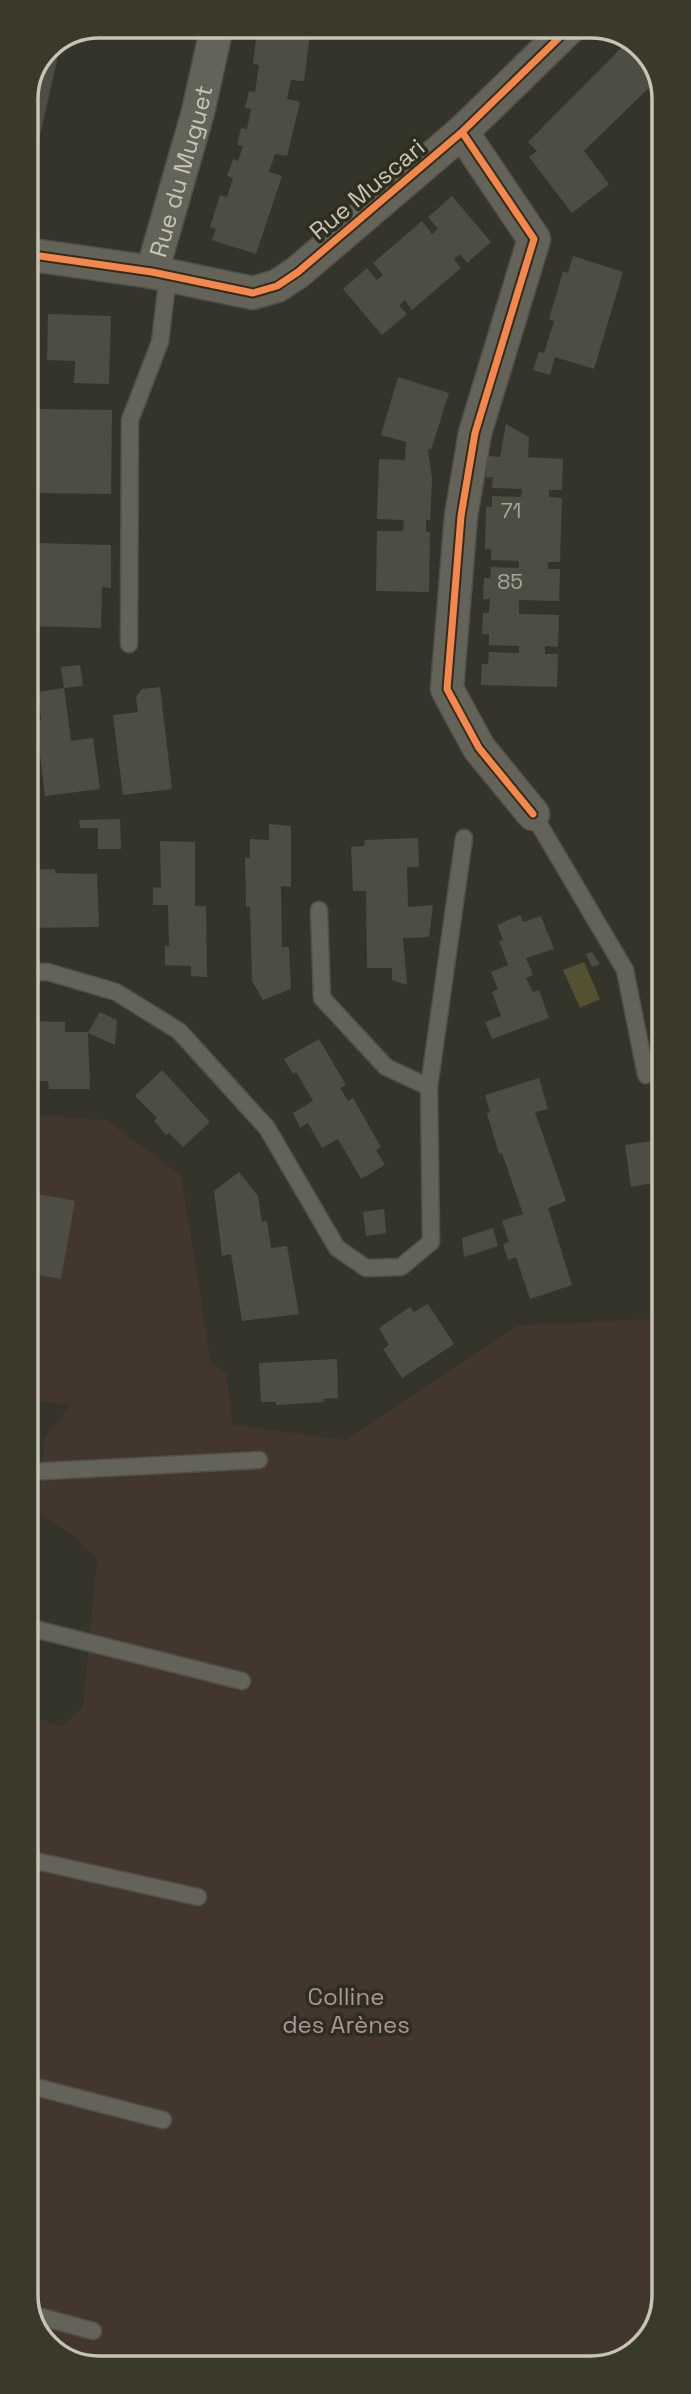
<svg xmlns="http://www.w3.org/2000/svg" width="691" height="2394" viewBox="0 0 691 2394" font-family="'Space Grotesk',sans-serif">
<rect width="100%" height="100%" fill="#35342a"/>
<path fill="#42362f" d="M 27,1114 L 106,1120 L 181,1175 L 211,1363 L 226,1373 L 233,1425 L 346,1440 L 517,1326 L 664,1318 L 665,2295 L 647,2342 L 606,2366 L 91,2367 L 51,2349 L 28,2309 L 27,1715 L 63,1726 L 83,1707 L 97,1559 L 72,1535 L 38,1513 L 45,1437 L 71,1405 L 27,1399 Z"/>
<path fill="#535132" d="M 584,962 L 600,999 L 580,1008 L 563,970 Z"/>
<path fill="#4e4d44" d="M 264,26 L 311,26 L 304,81 L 291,80 L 287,99 L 300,102 L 287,156 L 275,154 L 269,172 L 282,176 L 256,254 L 212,240 L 216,229 L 210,227 L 220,195 L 227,197 L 233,178 L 227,176 L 233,159 L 238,161 L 243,146 L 237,145 L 241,128 L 247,129 L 251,109 L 245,108 L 249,91 L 255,92 L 259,65 L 253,64 L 257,31 L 263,33 Z
M 629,40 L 640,45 L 659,78 L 584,151 L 609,184 L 572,213 L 529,157 L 537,151 L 528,142 Z
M 45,54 L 58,56 L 31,175 L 26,174 L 26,129 Z
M 452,196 L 491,242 L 467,263 L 460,254 L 454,259 L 461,268 L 412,310 L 405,300 L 399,306 L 407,314 L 382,335 L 343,289 L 367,268 L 377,280 L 383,275 L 373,263 L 422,221 L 432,234 L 438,229 L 428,217 Z
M 573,256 L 623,272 L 594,369 L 555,357 L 550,375 L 533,370 L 539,352 L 544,353 L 554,321 L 549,319 L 563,271 L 568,273 Z
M 48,314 L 111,316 L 109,384 L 74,383 L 75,361 L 47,360 Z
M 398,377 L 449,393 L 431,450 L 428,449 L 432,479 L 430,520 L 426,520 L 426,532 L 430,532 L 429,592 L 376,591 L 377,531 L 403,531 L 404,520 L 377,519 L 379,459 L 405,460 L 406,442 L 381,435 Z
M 39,409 L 112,410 L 111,494 L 38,493 Z
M 506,424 L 529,437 L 528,457 L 563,459 L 562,490 L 549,490 L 549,497 L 562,498 L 560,562 L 548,562 L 548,569 L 560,569 L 559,601 L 519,600 L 519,614 L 559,615 L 558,647 L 545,646 L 545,654 L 558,654 L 557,687 L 481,685 L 482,664 L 488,664 L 489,652 L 519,653 L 519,646 L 489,645 L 489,634 L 482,634 L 483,613 L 489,613 L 490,599 L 483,599 L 484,578 L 490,578 L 491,567 L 519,568 L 519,561 L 491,560 L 491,549 L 485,549 L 486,507 L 492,507 L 492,496 L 521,497 L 522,489 L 492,488 L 493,477 L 486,478 L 487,456 L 500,457 Z
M 36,543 L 111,545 L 111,588 L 102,587 L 101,628 L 27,626 L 27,585 L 35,585 Z
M 80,665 L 83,686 L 64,688 L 71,741 L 93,738 L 100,789 L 45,796 L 36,721 L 41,720 L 38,692 L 64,688 L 61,667 Z
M 160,687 L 172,789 L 123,795 L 113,715 L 138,712 L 136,697 L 142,689 Z
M 664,817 L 664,878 L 658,878 L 651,819 Z
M 120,819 L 121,849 L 98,849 L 98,828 L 80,828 L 79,820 Z
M 269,824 L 291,826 L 291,887 L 281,886 L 282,947 L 289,947 L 291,989 L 263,1000 L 252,981 L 250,907 L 246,907 L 245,858 L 250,858 L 250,839 L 269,840 Z
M 418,838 L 419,867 L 407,867 L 408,907 L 433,905 L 429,937 L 403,938 L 407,985 L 392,980 L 392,968 L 367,968 L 366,891 L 353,891 L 351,847 L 364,846 L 365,840 Z
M 160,841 L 195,842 L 195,906 L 206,906 L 207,977 L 191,976 L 191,966 L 165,965 L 165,946 L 169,946 L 168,905 L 153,905 L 153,887 L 161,888 Z
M 55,869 L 55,873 L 97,874 L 99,927 L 27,928 L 27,875 L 32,875 L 32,870 Z
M 520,915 L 523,922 L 541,916 L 554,949 L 526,958 L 533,975 L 526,978 L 533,992 L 539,990 L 549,1018 L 492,1039 L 485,1022 L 501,1016 L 492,992 L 498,989 L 491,972 L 508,965 L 499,941 L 503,940 L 497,925 Z
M 592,952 L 600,964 L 592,967 L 586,954 Z
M 100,1012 L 117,1020 L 115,1045 L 88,1033 Z
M 30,1021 L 65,1022 L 65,1032 L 88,1032 L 90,1089 L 49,1089 L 48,1081 L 27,1081 Z
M 319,1039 L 346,1085 L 340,1088 L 348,1101 L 353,1098 L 381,1147 L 376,1150 L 385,1165 L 361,1179 L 338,1139 L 322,1148 L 308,1123 L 300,1128 L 293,1113 L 313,1101 L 296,1072 L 293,1074 L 284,1059 Z
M 162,1070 L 210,1122 L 183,1147 L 169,1133 L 166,1135 L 154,1121 L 157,1118 L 135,1096 Z
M 539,1078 L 548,1109 L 535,1112 L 566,1201 L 548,1208 L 572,1285 L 530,1299 L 516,1257 L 508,1260 L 503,1244 L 509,1242 L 502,1221 L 523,1214 L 502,1153 L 499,1154 L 487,1113 L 490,1112 L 485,1095 Z
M 664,1139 L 664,1181 L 631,1187 L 625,1145 Z
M 239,1172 L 258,1196 L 262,1222 L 267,1221 L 271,1248 L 287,1246 L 299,1314 L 242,1321 L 231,1254 L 222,1256 L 214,1191 Z
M 28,1192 L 75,1201 L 61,1279 L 27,1273 Z
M 384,1209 L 386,1233 L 366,1236 L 363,1212 Z
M 493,1228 L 498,1246 L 464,1257 L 462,1238 Z
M 428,1304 L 454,1344 L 402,1378 L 383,1349 L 389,1345 L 379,1328 L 410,1307 L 414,1312 Z
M 337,1359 L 338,1398 L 323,1399 L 324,1402 L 276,1405 L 276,1402 L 261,1402 L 259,1363 Z"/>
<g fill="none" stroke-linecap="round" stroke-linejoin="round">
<g stroke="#504f48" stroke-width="19">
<path id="service" d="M 129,644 L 130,420 L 160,342 L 168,275
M 533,814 L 625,970 L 646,1075
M 319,910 L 322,998 L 386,1067 L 429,1087
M 27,972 L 48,972 L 116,992 L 179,1031 L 267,1128 L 337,1248 L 366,1268 L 401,1267 L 431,1242 L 429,1087 L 464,838
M 27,1472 L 259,1460
M 27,1627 L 242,1681
M 27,1859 L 198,1897
M 28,2085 L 163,2120
M 31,2314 L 93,2331"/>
</g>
<g stroke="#504f48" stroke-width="35">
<g id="minor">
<path d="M 462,132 L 534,239 L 475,433 L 461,516 L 447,689 L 479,748 L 533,814"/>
<path d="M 26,254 L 152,272 L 253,293 L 277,286 L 298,272 L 462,132 L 570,27"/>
<path id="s1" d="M 152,272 L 198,112 L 217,26"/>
</g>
</g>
<use href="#service" stroke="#63635a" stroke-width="16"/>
<use href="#minor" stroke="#63635a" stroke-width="32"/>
<g stroke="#2f2e1e" stroke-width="11">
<path id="cycleway" d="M 462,132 L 534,239 L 475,433 L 461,516 L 447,689 L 479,748 L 533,814
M 26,254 L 152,272 L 253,293 L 277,286 L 298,272 L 462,132 L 570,27"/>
</g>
<use href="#cycleway" stroke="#f5874c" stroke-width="7"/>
</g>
<g text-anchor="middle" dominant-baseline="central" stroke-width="7" stroke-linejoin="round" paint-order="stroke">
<g font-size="21" fill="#a8a798">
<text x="511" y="510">71</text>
<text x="510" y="581">85</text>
</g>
<g font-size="24" fill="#c6c5b4" stroke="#2f2e1e">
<text stroke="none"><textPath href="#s1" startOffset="105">Rue du Muguet</textPath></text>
<text transform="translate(367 189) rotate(-40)">Rue Muscari</text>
</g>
<g font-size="24" fill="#af929e" stroke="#2f2e1e">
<text x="346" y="1996">Colline<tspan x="346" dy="28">des Arènes</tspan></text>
</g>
</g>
<path d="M0 0H691V2394H0ZM99 38H591A61 61 0 0 1 652 99V2295A61 61 0 0 1 591 2356H99A61 61 0 0 1 38 2295V99A61 61 0 0 1 99 38Z" fill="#3b3a2a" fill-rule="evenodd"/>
<path fill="none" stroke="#c6c5b4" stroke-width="3.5" d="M99 38H591A61 61 0 0 1 652 99V2295A61 61 0 0 1 591 2356H99A61 61 0 0 1 38 2295V99A61 61 0 0 1 99 38Z"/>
</svg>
